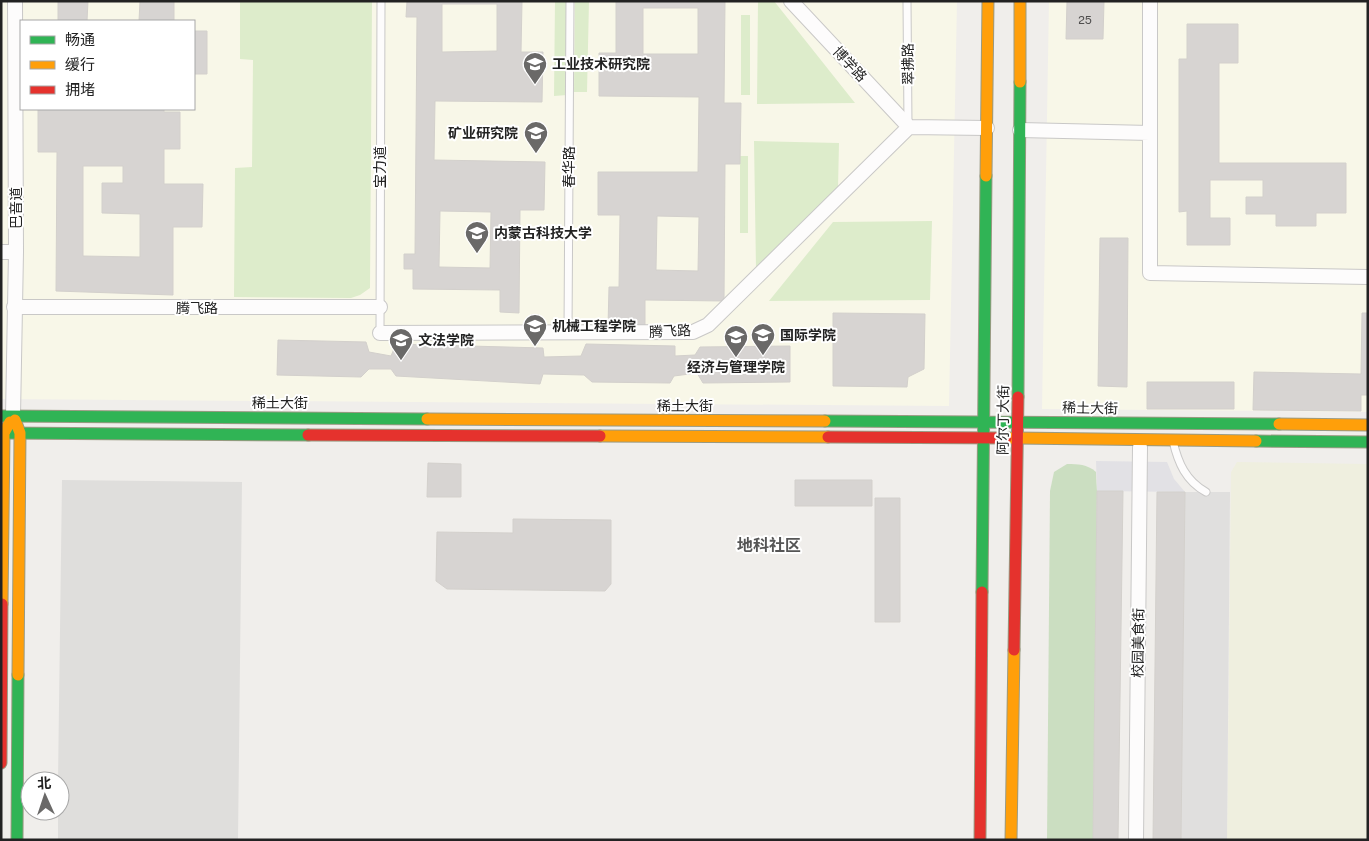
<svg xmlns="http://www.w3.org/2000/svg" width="1369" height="841" viewBox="0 0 1369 841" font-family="'Public Sans','Noto Sans SC',sans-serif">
<rect width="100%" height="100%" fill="#f0eeeb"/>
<path fill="#dfdedc" d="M 62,480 L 242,482 L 238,840 L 58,840 L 58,811 L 60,811 L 60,781 L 58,781 Z"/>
<path fill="#f8f7e8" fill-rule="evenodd" d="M 1,1 L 957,1 L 949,406 L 1,399 ZM 21,21 L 194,21 L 194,109 L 21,109 Z
M 1049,1 L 1368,1 L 1368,412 L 1042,409 Z"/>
<path fill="#efefdf" d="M 1237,462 L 1368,464 L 1368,840 L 1227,840 L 1231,472 Z"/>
<path fill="#ddeccb" d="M 240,1 L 372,1 L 370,288 L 360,295 L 351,298 L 234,297 L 235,168 L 252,167 L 253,60 L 240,59 Z
M 555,1 L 568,1 L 567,95 L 554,96 Z
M 575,1 L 589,1 L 587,92 L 574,92 Z
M 758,1 L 774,1 L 855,103 L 757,104 Z
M 741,15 L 750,15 L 750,95 L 741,95 Z
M 754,141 L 839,143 L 838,188 L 756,269 Z
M 740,156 L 748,156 L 748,233 L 740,233 Z
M 932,221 L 930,300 L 769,301 L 833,222 Z"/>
<path fill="#cbdec1" d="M 1067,464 C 1078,464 1087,464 1096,472 L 1097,491 L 1093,840 L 1047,840 L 1050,491 L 1054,472 Z"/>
<path fill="#e0dfde" d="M 1185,492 L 1230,492 L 1227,840 L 1181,840 Z"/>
<path fill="#e2e1e5" d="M 1096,461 L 1167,462 L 1174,479 L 1185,492 L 1097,491 Z"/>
<path fill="#d7d4d2" stroke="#d3d0cc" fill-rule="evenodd" d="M 58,1 L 88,1 L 87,21 L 58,21 Z
M 140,1 L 174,1 L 174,21 L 139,21 Z
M 407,1 L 522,1 L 521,52 L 543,52 L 542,102 L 435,101 L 434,160 L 545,162 L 544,210 L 520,210 L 519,313 L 500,312 L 500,290 L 413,289 L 413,269 L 404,269 L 404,254 L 415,254 L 417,17 L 406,17 ZM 442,4 L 497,4 L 497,51 L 442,52 ZM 440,211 L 491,212 L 490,268 L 439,267 Z
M 616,1 L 725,1 L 724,103 L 741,103 L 740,164 L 725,164 L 724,301 L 645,300 L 645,327 L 608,327 L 609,287 L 619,287 L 620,215 L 598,215 L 598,172 L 698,172 L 699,97 L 599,96 L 599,53 L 616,53 ZM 643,8 L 698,8 L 698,54 L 643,54 ZM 657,216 L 699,217 L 698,271 L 656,270 Z
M 1067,1 L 1104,1 L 1103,39 L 1066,39 Z
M 1187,24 L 1238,24 L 1238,63 L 1219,63 L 1219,163 L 1346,163 L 1346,213 L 1316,213 L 1316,226 L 1276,226 L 1276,214 L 1246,214 L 1246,197 L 1263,197 L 1263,180 L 1210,180 L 1210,218 L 1230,218 L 1230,245 L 1187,245 L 1187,211 L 1179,212 L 1179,59 L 1187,59 Z
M 194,31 L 207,31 L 207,74 L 194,74 Z
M 38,109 L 164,109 L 164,112 L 180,112 L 180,149 L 164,149 L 164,184 L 203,184 L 202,227 L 173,227 L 173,295 L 56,291 L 57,152 L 38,152 ZM 83,166 L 123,166 L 123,183 L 102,183 L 102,213 L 140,214 L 140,257 L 83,256 Z
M 1100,238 L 1128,238 L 1127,387 L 1098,386 Z
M 833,313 L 925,314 L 924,369 L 908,377 L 907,387 L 833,386 Z
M 1362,313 L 1368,313 L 1368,395 L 1361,395 L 1361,411 L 1253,410 L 1254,372 L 1361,374 Z
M 278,340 L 366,342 L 369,352 L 391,356 L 396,344 L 543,348 L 544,357 L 581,356 L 586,344 L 675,346 L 675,356 L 695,355 L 700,347 L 790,346 L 790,382 L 703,383 L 697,373 L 674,376 L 670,383 L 592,382 L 584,375 L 543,374 L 540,384 L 396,376 L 391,369 L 369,369 L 361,377 L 277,375 Z
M 1147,382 L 1234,382 L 1234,409 L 1147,409 Z
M 428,463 L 461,464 L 461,497 L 427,497 Z
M 795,480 L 872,480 L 872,506 L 795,506 Z
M 1097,491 L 1123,491 L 1118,840 L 1093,840 Z
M 1157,492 L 1185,492 L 1181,840 L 1153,840 Z
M 875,498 L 900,498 L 900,622 L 875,622 Z
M 513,519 L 611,520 L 611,584 L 605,591 L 447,589 L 436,581 L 437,532 L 513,533 Z"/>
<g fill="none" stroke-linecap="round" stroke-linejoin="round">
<g stroke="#c9c8c7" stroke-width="9">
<path id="lane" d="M 907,1 L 908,126
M 380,333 L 381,1
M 568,333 L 570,1
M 1173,441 C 1178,463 1186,481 1206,492"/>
</g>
<g stroke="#c9c8c7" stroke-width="16">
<path id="street" d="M 791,1 L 909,127
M 1150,1 L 1150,273 L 1368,277
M 909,127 L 987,128
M 1020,130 L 1150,133
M 1,252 L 16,252
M 14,307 L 380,307
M 380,333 L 693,332 L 708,325 L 909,127
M 13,416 L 16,252 L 15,1
M 1136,840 L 1140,447"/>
</g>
<g stroke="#999a82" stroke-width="13">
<path id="fast" d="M 1018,397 L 1020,82
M 1,416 L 427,419
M 825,421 L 1279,424
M 1,433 L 308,435
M 1256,441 L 1368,442
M 982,592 L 986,176
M 17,840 L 18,675"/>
</g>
<g stroke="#999a82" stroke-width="13">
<path id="slow" d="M 1020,82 L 1020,1
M 986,176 L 988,1
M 427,419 L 825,421
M 15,420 L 20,433 L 18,675
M 1279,424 L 1368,425
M 600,436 L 828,437
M 1006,438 L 1256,441
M 2,604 L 4,433 L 10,422
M 1011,840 L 1014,650"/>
</g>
<g stroke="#999a82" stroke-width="13">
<path id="jam" d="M 308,435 L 600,436
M 828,437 L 1006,438
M 1014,650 L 1018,397
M 1,763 L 2,604
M 980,840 L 982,592"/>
</g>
<use href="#lane" stroke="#fdfcfc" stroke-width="7"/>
<use href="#street" stroke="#fdfcfc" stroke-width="14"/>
<use href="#fast" stroke="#30b455" stroke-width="11"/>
<use href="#slow" stroke="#ff9f0a" stroke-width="11"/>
<use href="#jam" stroke="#e5322d" stroke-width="11"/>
</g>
<defs>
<g id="university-pin" transform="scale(1.25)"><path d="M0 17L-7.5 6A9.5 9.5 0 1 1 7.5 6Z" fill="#6a6968" stroke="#fff"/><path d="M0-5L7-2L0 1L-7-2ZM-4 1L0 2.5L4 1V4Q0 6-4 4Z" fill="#fff"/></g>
</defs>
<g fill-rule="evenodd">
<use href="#university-pin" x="535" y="64"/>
<use href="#university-pin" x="536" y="133"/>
<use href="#university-pin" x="477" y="233"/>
<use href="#university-pin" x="535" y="326"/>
<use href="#university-pin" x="763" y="335"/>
<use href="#university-pin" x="736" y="337"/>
<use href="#university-pin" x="401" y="340"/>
</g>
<g text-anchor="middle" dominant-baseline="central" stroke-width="4" stroke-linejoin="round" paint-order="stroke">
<g font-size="11" fill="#4f4e4e">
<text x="1085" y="20">25</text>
</g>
<g font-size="14" font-weight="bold" fill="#222" stroke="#fff" text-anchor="start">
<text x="552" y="64">工业技术研究院</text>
<text x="518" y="133" text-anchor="end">矿业研究院</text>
<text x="494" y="233">内蒙古科技大学</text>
<text x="552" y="326">机械工程学院</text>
<text x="780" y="335">国际学院</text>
<text x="418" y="340">文法学院</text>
<text x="736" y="367" text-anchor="middle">经济与管理学院</text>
</g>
<g font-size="14" fill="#222" stroke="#fff">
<text transform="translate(850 64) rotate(47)">博学路</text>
<text transform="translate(908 64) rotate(-91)">翠拂路</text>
<text transform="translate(380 167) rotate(-90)">宝力道</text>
<text transform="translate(569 167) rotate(-90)">春华路</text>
<text transform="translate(16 208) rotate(-90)">巴音道</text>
<text x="197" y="308">腾飞路</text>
<text transform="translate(670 331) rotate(-3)">腾飞路</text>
<text x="280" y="403">稀土大街</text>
<text x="685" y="406">稀土大街</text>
<text transform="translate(1090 408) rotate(1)">稀土大街</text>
<text transform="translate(1003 420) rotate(-89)">阿尔丁大街</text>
<text transform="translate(1138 643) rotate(-89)">校园美食街</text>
</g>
<g font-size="16" font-weight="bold" fill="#555" stroke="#fff">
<text x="769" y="545">地科社区</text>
</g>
</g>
<rect width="1369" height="841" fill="none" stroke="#222222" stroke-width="5"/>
<rect x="20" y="20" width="175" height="90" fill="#ffffff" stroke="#a7a7a7"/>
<rect x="30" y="36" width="25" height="8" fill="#30b455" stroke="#a7a7a7"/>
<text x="65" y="45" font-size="15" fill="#222222">畅通</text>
<rect x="30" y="61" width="25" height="8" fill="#ff9f0a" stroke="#a7a7a7"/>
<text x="65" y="70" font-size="15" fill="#222222">缓行</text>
<rect x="30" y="86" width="25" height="8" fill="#e5322d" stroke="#a7a7a7"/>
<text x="65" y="95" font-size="15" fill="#222222">拥堵</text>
<g transform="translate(45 796) rotate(357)"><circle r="24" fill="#ffffff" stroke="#a7a7a7"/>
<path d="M0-4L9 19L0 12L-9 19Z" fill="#6a6968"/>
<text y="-8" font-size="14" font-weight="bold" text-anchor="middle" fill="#222222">北</text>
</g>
</svg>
